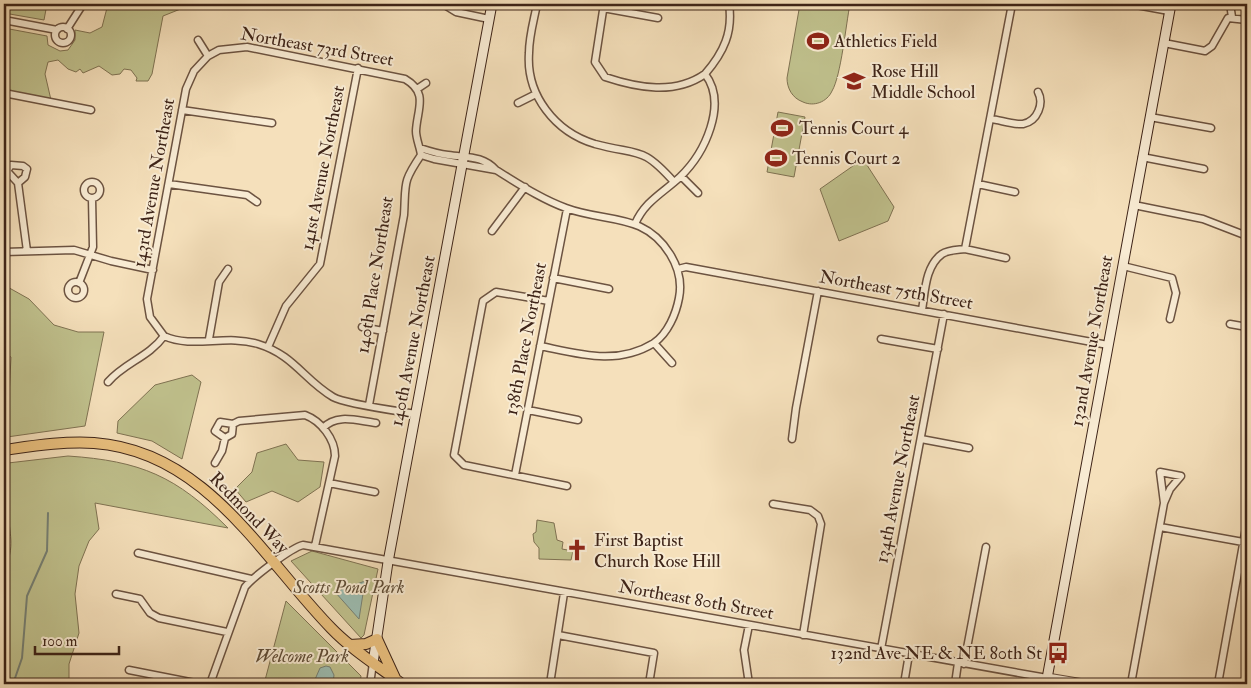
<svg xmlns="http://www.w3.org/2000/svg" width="1251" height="688" viewBox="0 0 1251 688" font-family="'IM FELL Double Pica',serif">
<rect width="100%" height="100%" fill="#f5e0bb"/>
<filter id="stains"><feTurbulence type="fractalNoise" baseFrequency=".004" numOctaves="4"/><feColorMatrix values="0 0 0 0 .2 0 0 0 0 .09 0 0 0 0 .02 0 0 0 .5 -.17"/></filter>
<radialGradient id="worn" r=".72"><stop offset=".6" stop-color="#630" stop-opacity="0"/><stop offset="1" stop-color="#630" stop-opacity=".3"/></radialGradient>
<path fill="#c0c18d" stroke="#7f7252" d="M 5,4 L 47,4 L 44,20 L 4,13 Z
M 108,4 L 193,4 L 163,16 L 152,74 L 148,81 L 136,81 L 137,78 L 131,70 L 124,69 L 120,74 L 112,75 L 99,66 L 83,73 L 80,69 L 76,72 L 68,69 L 58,60 L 48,62 L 45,74 L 51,100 L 4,90 L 4,28 L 47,36 L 48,45 L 60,51 L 68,50 L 75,40 L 75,30 L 90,33 L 102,27 Z
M 800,4 L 850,4 C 846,24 841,76 832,91 C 827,102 814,107 803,102 C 792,98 787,88 787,78 Z
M 778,112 L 805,117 L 794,177 L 767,172 Z
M 860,161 L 865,162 L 894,207 L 888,221 L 839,241 L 820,189 Z
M 4,285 L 29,299 L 54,325 L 78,332 L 104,332 L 85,426 L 7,437 L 11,357 L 4,354 Z
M 192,375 L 201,382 L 182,459 L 152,441 L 117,433 L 118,421 L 155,385 Z
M 286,444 L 298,460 L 324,462 L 320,487 L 298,502 L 272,491 L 246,502 L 235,489 L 252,472 L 257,453 Z
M 68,456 C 141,461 176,476 228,528 L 95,503 L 99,529 L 89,541 L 79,566 L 75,594 L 79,633 L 69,664 L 69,684 L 4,684 L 4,570 C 16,546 9,534 8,510 C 7,494 8,478 8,463 Z
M 537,520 L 554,523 L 557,540 L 563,542 L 562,549 L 573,551 L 571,560 L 539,559 L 539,548 L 534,542 L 533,534 L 536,532 Z
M 312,551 L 378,569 L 364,635 L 361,638 L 291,561 Z
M 286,601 L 361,676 L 360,684 L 264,684 Z"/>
<path fill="#9cbdb2" stroke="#768074" d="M 365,581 L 359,619 L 335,592 Z
M 326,666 L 330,667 L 334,675 L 333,683 L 313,684 L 320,668 Z"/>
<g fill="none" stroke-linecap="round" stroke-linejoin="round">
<path stroke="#768074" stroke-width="2" d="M 13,684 L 22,658 L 27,596 L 47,551 L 48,513"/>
<g stroke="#6c5341" stroke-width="9">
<path id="minor" d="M 443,4 L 456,12 L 489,19
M 537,4 C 534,20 529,36 529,53 C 526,95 555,132 595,144 C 639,156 641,145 674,182
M 604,4 L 595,62 L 605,77 C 638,88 675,95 705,74
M 1131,4 L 1169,11
M 1230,4 L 1232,17
M 603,8 L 658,18
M 4,20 L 57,30
M55 35a8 8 0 1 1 16 0a8 8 0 1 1-16 0Z
M 67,29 L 83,4
M 1164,43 L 1205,51 L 1212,46 L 1228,18 L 1247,20
M 208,56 L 219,50 L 247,47 L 405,79 C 429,93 417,109 416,131 C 416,139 420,147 421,155
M 417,89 L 426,83
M 4,93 L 91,110
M 518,103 L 536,94
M 182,110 L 272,123
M 1150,117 L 1211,128
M 991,119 C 1000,120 1014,125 1023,124 C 1038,121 1044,103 1038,92
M 420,148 C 429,151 438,154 448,155 C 467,158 482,155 496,170 L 434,159 L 421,155
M 1142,157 L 1204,169
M 496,170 C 519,184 541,199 566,208 C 606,223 644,212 670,254 C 678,267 682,283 679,298 C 676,314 668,333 654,343
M 681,176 L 698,193
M84 190a8 8 0 1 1 16 0a8 8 0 1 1-16 0Z
M 18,183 L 25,177 L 27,169 L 23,166 L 11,165 L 7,171 L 18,183 L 27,251
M 169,184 L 247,195 L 257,202
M 978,184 L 1015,192
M 1134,205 L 1203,219 L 1247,236
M 635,224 C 645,201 663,193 680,177 C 705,153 728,104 705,74 C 724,52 733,32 729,4
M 492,231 L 525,187
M 965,249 L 1006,258
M 4,252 L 74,250 L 111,261 L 153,270
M 1123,266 L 1172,278 L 1176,293 L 1170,319
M 678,269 L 686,267 L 1108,345
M 553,278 L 609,289
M68 290a8 8 0 1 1 16 0a8 8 0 1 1-16 0Z
M 79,283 L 93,247 L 92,198
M 549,301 L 496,292 L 483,301 L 454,455 L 464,465 L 567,486
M 922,310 C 925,293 925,266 942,254 C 948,250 958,250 965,249 L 1012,4
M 1230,324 L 1247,327
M 362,327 L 383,331
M 164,336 L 150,317 L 147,299 L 186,89 L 194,71 L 208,56 L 198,40
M 209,339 L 219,282 L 228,269
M 881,339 L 938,349
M 540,346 C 579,354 617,366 654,343 L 672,363
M 268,347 L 286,306 L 320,264 L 358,68
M 108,382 C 124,363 149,357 164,336 C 193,349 226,334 258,344 C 294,355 304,380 333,397 C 345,404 398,411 416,414
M 369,405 L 404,215 C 406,183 402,183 421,155
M 528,410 L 578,420
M 233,424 L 220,422 L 215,431 L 225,438 L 232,434 L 233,424 L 239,421 L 305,415 C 321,421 335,439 335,456 L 315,546
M 323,428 C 337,413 358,421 376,423
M 792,439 L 796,408 L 818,291
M 921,439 L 969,448
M 215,463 L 222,451 L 225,438
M 515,475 L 567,209
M 329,483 L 375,492
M 773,504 L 810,510 L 818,516 L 821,524 L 803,635
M 1160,527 L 1243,542
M 138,553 L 251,579
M 116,594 L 140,599 L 150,613 L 159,618 L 227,632
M 749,625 L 744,650 L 749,684
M 558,635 L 654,653 L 649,684
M 881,649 L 944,314
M 964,664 L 986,547
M 129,670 L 200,684
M 210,684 L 245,587 C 253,577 291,548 303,545 L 1047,678
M 370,684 L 373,663
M 378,684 L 395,679
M 550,684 L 564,593
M 904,684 L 909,654
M 955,684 L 958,663
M 1131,684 L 1164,503 L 1170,489 L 1181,476 L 1160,472 L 1164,503
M 1218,684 L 1247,522"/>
</g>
<g stroke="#6c5341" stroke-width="11">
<path id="tertiary" d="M 1047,678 L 1083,684"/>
</g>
<g stroke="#3e2418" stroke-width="11">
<path id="secondary" d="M 373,663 L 388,562 L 492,4
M 1046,684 L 1171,4"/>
</g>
<g stroke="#3e2418" stroke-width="12">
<path id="primary" d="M 4,450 C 33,446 64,441 94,443 C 206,451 262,557 331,628 C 352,650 378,666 402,684
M 350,645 L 366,644 L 377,639 L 395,678"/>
</g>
<use href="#minor" stroke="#f8ebd3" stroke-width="6"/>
<use href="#tertiary" stroke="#f8ebd3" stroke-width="9"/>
<use href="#secondary" stroke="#f8ebd3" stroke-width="9"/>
<use href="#primary" stroke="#eac07e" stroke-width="10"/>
</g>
<defs>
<g id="stadium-bare" transform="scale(1.725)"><path d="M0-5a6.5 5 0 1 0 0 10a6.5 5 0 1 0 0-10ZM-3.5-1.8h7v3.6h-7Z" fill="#8f2418" stroke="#f8ebd3" stroke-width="2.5" paint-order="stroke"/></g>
<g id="school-bare" transform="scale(1.725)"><path d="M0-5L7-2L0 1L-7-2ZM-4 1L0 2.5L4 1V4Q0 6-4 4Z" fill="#8f2418" stroke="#f8ebd3" stroke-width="2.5" paint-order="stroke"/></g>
<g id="church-bare" transform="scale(1.725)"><path d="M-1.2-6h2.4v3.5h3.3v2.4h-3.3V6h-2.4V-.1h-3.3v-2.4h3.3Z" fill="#8f2418" stroke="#f8ebd3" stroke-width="2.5" paint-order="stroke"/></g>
<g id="bus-bare" transform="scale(1.725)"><path d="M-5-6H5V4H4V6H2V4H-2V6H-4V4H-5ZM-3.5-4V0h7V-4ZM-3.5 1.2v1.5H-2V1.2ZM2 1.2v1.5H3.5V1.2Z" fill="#8f2418" stroke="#f8ebd3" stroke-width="2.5" paint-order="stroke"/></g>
</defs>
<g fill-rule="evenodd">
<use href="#stadium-bare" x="818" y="41"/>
<use href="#school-bare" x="854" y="81"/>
<use href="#stadium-bare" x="782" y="128"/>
<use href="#stadium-bare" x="776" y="158"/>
<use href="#church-bare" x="577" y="550"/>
<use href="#bus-bare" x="1058" y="653"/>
</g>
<g text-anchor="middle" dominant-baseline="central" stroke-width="4" stroke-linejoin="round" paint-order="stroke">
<g font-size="18" fill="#3e2418" stroke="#f8ebd3" text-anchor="start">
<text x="834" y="41">Athletics Field</text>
<text x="871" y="71">Rose Hill<tspan x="871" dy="21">Middle School</tspan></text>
<text x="799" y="128">Tennis Court 4</text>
<text x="792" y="158">Tennis Court 2</text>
<text x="594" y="540">First Baptist<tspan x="594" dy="21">Church Rose Hill</tspan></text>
<text x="1042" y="653" text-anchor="end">132nd Ave NE &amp; NE 80th St</text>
</g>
<g font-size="18" fill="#3e2418" stroke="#f8ebd3">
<text transform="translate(317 47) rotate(10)">Northeast 73rd Street</text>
<text transform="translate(323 168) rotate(-79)">141st Avenue Northeast</text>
<text transform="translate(154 183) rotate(-80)">143rd Avenue Northeast</text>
<text transform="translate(375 275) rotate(-81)">140th Place Northeast</text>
<text transform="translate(896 290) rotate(10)">Northeast 75th Street</text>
<text transform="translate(526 339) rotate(-79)">138th Place Northeast</text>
<text transform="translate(413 341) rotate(-79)">140th Avenue Northeast</text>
<text transform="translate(1092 341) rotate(-80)">132nd Avenue Northeast</text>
<text transform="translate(898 479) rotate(-79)">134th Avenue Northeast</text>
<text transform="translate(249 513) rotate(46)">Redmond Way</text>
<text transform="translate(696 600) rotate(10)">Northeast 80th Street</text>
</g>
<g font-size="18" font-style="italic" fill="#5e4b35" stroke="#f8ebd3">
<text x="349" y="587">Scotts Pond Park</text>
<text x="302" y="656">Welcome Park</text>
</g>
</g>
<rect width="1251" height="688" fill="none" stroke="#f5e0bb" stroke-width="20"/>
<rect x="5" y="5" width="1241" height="678" fill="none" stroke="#3e2418" stroke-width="2.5"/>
<rect x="10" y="10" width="1231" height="668" fill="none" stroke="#3e2418"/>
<path d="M35 646v8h84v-8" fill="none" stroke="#3e2418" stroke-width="2.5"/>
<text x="42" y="646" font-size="15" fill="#3e2418" stroke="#f8ebd3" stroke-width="4" paint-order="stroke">100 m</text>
<rect width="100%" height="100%" filter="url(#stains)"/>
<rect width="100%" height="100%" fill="url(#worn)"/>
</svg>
